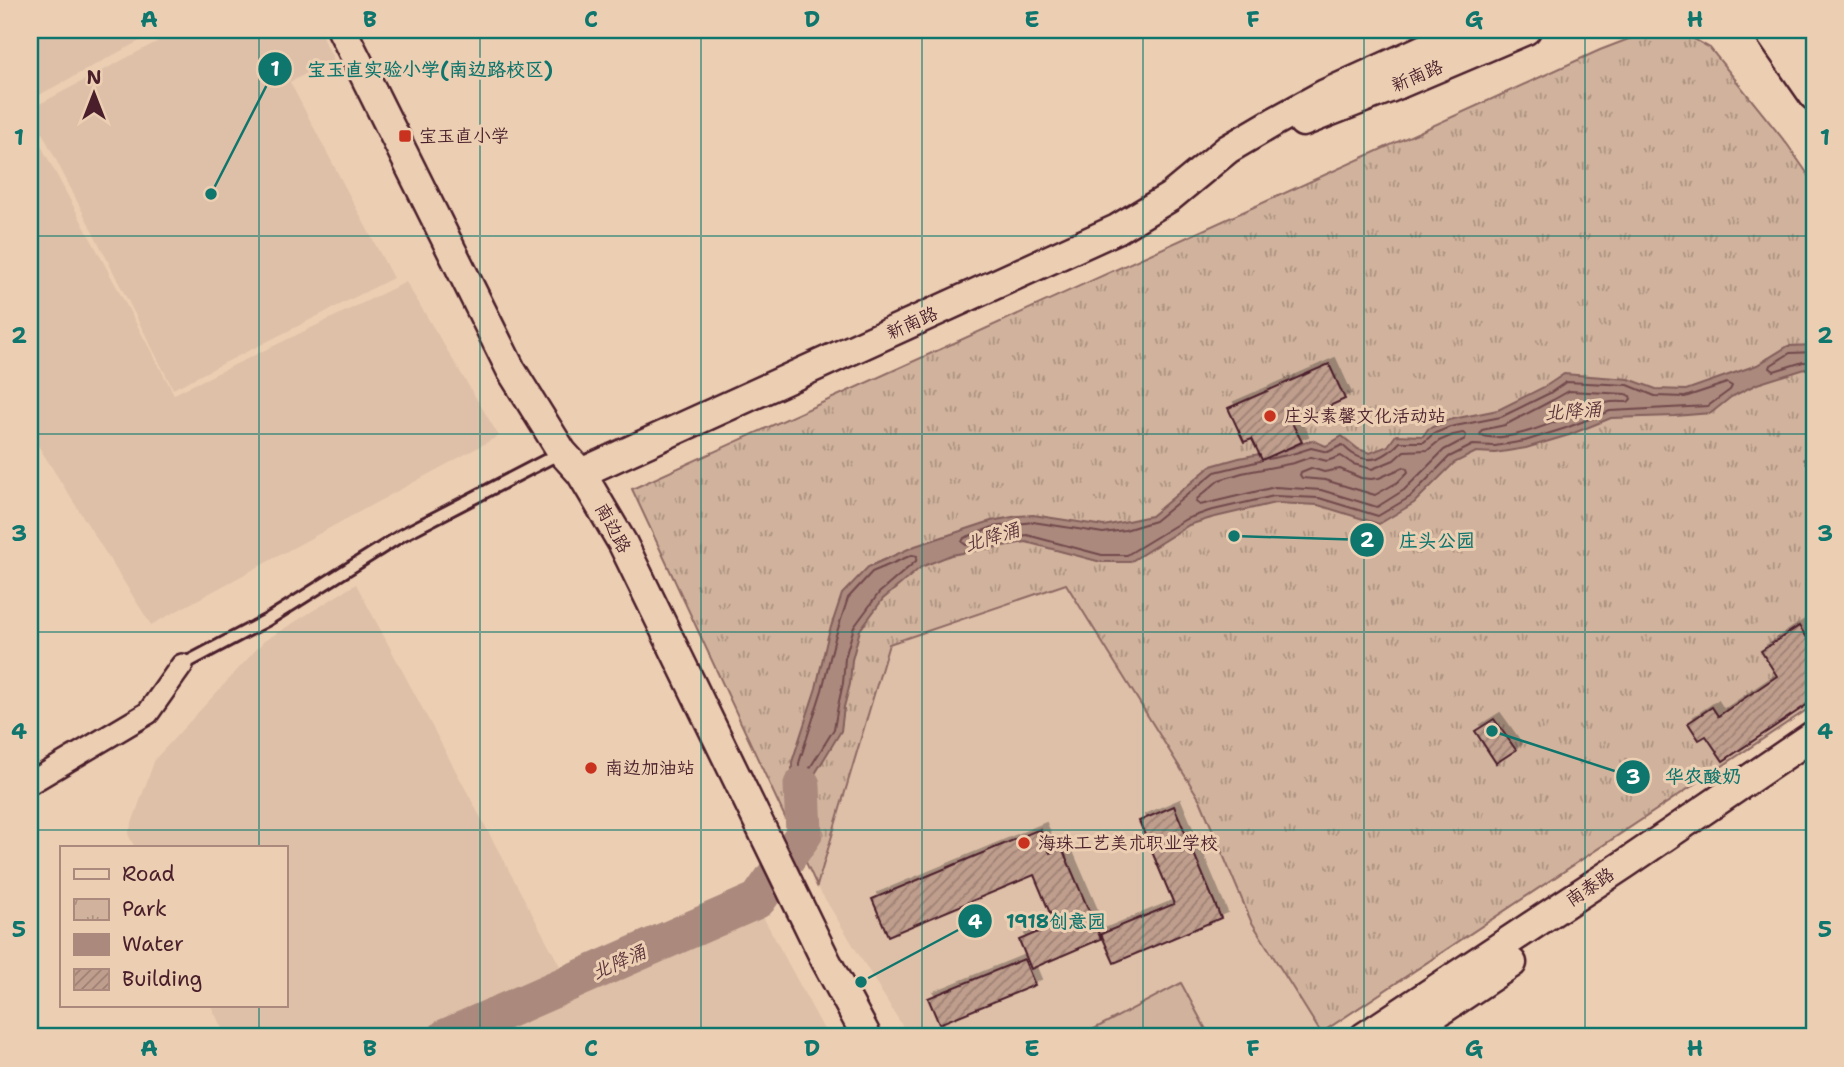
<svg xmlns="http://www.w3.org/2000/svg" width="1844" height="1067" viewBox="0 0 1844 1067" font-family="'Shantell Sans','LXGW WenKai TC',sans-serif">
<defs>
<pattern id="park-tufts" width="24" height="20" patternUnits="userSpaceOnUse" patternTransform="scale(1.75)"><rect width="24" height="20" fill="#d1b39d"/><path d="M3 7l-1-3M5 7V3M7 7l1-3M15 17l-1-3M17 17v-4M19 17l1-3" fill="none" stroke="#ac9180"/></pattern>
<pattern id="building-hatch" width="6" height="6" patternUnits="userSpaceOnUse" patternTransform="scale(1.75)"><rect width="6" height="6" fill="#bf9e8d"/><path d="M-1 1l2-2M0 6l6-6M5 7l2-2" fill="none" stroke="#9d8073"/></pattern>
<filter id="shadow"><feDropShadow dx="6" dy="-6" stdDeviation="0" flood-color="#0004"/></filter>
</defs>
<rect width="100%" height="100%" fill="#eccfb3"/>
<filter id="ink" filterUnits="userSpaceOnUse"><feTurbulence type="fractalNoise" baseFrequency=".0143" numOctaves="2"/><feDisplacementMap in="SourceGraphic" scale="14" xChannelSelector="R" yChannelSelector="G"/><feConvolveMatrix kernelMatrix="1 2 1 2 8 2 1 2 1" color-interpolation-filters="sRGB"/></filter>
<g filter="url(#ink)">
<path fill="#dec0a8" d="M 30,30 L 160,30 L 30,100 Z
M 179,30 L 319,30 L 334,60 L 290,82 L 393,278 L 173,389 L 30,109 Z
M 30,125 L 174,394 L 406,282 L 499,436 L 151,625 L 30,433 Z
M 356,584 L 574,992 L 735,924 L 760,911 L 828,1037 L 226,1037 L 211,1006 L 285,1006 L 285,848 L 135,848 L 128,834 L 155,759 L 264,641 Z
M 1066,584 L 1200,800 L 1251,921 L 1321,1033 L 1314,1037 L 909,1037 L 817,886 L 889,644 Z"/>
<path fill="#d1b39d" stroke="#8e6964" stroke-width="2" d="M 1181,983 L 1210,1037 L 1079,1037 Z"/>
<path fill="url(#park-tufts)" stroke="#8e6964" stroke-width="2" d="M 1652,30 L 1683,33 L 1710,48 L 1787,144 L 1814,183 L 1814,452 L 1804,459 L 1814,474 L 1814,705 L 1321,1033 L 1251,921 L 1200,800 L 1066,584 L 889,644 L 817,886 L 632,489 L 1600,50 Z"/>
<path fill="#ab897d" stroke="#845f5c" stroke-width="2" d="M 1814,345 L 1814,369 L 1805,369 L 1757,384 L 1731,397 L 1711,413 L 1675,416 L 1611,418 L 1569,435 L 1526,448 L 1495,453 L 1476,452 L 1454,463 L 1414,503 L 1379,524 L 1318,505 L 1275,503 L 1211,518 L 1189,525 L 1130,562 L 1101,562 L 1026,542 L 951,555 L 921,567 L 883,599 L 860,630 L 852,660 L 850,684 L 844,707 L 841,731 L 807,787 L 804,834 L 800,829 L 792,798 L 792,762 L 816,688 L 828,636 L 842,594 L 868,567 L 915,546 L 991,521 L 1018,516 L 1033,515 L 1104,526 L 1151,516 L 1211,466 L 1239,458 L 1291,448 L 1312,440 L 1326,446 L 1342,436 L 1358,449 L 1370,453 L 1388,446 L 1396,435 L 1423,436 L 1428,429 L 1448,420 L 1498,410 L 1546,386 L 1564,374 L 1629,379 L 1656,389 L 1686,390 L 1757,365 L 1788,346 Z"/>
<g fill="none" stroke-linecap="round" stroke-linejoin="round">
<path stroke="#71494c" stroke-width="2" d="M 1814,352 L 1790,353 L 1771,365 L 1770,368 L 1774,371 L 1803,362 L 1814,362
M 1569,391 L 1626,394 L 1630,396 L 1631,399 L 1628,402 C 1621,402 1613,401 1606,403 C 1576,411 1510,447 1480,435 L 1482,430 L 1505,425 L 1553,400 Z
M 1463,433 L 1466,435 L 1465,439 L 1444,450 L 1404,490 L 1377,507 L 1321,490 L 1275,487 L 1200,505 L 1196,502 L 1197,499 L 1219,480 L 1242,473 L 1294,463 L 1311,457 L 1327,461 L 1341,456 L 1353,464 L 1372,469 L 1394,460 L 1404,451 L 1428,450 L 1439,441 L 1453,435 Z
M 1260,461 L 1215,472 L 1155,521 L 1125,530 L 1103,533 L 1033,522 L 993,527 L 964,538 L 962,542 L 966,545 L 1027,535 L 1102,555 L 1127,555 L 1186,519 L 1209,511 L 1274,496 L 1319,498 L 1378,516 L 1410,497 L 1449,457 L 1473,445 L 1495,446 L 1525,441 L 1566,428 L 1610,411 L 1708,406 L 1730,390 L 1732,386 L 1727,383 L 1685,397 L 1655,396 L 1628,385 L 1566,382 L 1550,393 L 1501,417 L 1450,427 L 1433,434 L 1424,442 L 1400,442 C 1388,455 1372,465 1355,455 C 1350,453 1346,448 1342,445 L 1328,452 L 1311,448 L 1292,454 L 1268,459
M 1404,467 L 1407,469 L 1408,472 L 1398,482 L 1375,495 L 1325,480 L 1302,478 L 1300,475 L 1301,472 L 1311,468 L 1324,472 L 1340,469 L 1361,478 L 1371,479 L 1379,478 Z
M 912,555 L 917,556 L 916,561 L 879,593 L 854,627 L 845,658 L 843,683 L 838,706 L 834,729 L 805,776 L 801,777 L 799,774 L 799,763 L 822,690 L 835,638 L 848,598 L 872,572 Z"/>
<path stroke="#ab897d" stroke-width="37" d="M 446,1037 L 758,900 L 804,834 L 802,785"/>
</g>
<path fill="url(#building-hatch)" stroke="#4a1f2b" stroke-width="2" filter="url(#shadow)" d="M 1329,364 L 1345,399 L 1292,423 L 1302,442 L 1262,460 L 1252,439 L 1244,442 L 1228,408 Z
M 1799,626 L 1814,648 L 1814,700 L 1723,761 L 1706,736 L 1699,740 L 1688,723 L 1712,707 L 1718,716 L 1777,676 L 1761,651 Z
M 1494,719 L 1516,750 L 1496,763 L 1475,731 Z
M 1174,806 L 1221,918 L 1114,963 L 1101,934 L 1174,904 L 1139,821 Z
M 1040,829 L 1050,853 L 1062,848 L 1101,939 L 1031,969 L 1019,940 L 1055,925 L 1034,875 L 888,936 L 872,899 Z
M 1024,959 L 1035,985 L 939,1024 L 928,998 Z"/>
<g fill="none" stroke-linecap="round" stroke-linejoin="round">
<g stroke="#4a1f2b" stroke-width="16">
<path id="lane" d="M 182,665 L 267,620 L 402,535 L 560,453"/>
</g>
<g stroke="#4a1f2b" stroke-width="26">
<path id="street" d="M 30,783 L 148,713 L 182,665"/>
</g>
<g stroke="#4a1f2b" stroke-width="33">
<path id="secondary" d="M 342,30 L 511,370 L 562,452 L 581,473 L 623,544 L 826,961 L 867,1037
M 1768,30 L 1814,96
M 1303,122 L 1387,89 L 1526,30
M 581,473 L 1117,229 L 1170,197 L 1228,149 L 1274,122 L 1325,94 L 1466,30
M 1364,1037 L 1625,864 L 1814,735
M 1401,1037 L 1512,963"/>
</g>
<g stroke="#4a1f2b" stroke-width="37">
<path id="primary" d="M 1801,30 L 1814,48"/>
</g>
<use href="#lane" stroke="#eccfb3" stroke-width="10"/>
<use href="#street" stroke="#eccfb3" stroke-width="21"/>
<use href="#secondary" stroke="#eccfb3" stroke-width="28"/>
<use href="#primary" stroke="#eccfb3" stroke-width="32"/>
</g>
</g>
<path fill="none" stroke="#0f766e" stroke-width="2" stroke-opacity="0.55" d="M 259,30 L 259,848M 480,30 L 480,1037M 701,30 L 701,1037M 922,30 L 922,1037M 1143,30 L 1143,1037M 1364,30 L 1364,1037M 1585,30 L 1585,1037M 30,236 L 1814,236M 30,434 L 1814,434M 30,632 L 1814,632M 30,830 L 1814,830M 259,1006 L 259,1037"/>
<g fill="#c8321e" stroke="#eccfb3" stroke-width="2.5">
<rect x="398" y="129" width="14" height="14" rx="3.5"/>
<circle cx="1270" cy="416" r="7"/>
<circle cx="591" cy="768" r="7"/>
<circle cx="1024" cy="843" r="7"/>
</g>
<g text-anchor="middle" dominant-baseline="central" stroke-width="6" stroke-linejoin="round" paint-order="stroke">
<g font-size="18" fill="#4a1f2b" stroke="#eccfb3">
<text transform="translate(1417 76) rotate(-23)">新南路</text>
<text transform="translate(912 323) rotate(-24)">新南路</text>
<text transform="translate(613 528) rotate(61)">南边路</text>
<text transform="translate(1590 887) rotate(-34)">南泰路</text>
</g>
<g font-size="18" fill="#4a1f2b" stroke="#eccfb3" text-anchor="start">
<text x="419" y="136">宝玉直小学</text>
<text x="1284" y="416">庄头素馨文化活动站</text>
<text x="605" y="768">南边加油站</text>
<text x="1038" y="843">海珠工艺美术职业学校</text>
</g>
<g font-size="19" font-style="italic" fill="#5d343b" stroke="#eccfb3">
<text transform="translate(1573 411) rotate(-4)">北降涌</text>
<text transform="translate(992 537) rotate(-17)">北降涌</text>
<text transform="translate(619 962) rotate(-24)">北降涌</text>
</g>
</g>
<path fill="none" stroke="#0f766e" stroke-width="2.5" d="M211 194L275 69M1234 536L1367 540M1492 731L1633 777M861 982L975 921"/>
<g fill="#0f766e" stroke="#eccfb3" stroke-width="2.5">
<circle cx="211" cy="194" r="7"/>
<circle cx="1234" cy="536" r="7"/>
<circle cx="1492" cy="731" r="7"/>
<circle cx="861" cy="982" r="7"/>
<circle cx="275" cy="69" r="18"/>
<circle cx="1367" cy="540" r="18"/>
<circle cx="1633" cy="777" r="18"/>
<circle cx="975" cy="921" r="18"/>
</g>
<g font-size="21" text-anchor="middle" font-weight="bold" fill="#fff">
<text x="275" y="76">1</text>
<text x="1367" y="547">2</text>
<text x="1633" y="784">3</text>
<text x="975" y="929">4</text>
</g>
<g font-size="19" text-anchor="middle" font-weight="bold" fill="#0f766e" stroke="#eccfb3" stroke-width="6" stroke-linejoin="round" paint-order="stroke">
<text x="430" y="76">宝玉直实验小学(南边路校区)</text>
<text x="1437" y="547">庄头公园</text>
<text x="1703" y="783">华农酸奶</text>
<text x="1056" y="928">1918创意园</text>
</g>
<rect width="1844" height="1067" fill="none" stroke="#eccfb3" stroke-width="77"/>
<rect x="60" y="846" width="228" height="161" fill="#eccfb3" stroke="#ab897d" stroke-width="2"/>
<rect x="74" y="869" width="35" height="10" fill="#eccfb3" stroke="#ab897d" stroke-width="2"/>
<text x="122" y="881" font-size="21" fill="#4a1f2b">Road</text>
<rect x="74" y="899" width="35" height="21" fill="url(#park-tufts)" stroke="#ab897d" stroke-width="2"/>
<text x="122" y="916" font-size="21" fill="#4a1f2b">Park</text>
<rect x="74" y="934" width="35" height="21" fill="#ab897d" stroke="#ab897d" stroke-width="2"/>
<text x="122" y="951" font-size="21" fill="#4a1f2b">Water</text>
<rect x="74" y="969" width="35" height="21" fill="url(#building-hatch)" stroke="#ab897d" stroke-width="2"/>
<text x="122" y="986" font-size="21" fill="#4a1f2b">Building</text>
<g transform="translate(94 94)" stroke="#eccfb3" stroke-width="5" paint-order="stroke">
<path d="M0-5L12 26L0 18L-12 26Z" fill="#4a1f2b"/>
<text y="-10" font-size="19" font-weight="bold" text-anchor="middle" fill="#4a1f2b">N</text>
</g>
<rect x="38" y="38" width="1768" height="990" fill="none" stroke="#0f766e" stroke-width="2.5"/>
<g font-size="23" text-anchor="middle" font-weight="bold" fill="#0f766e">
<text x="149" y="27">A</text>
<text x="370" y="27">B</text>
<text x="591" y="27">C</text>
<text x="812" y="27">D</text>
<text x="1032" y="27">E</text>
<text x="1253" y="27">F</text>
<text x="1474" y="27">G</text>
<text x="1695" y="27">H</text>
<text x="19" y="145">1</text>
<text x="1825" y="145">1</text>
<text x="19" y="343">2</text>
<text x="1825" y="343">2</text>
<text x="19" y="541">3</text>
<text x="1825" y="541">3</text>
<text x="19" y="739">4</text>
<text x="1825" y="739">4</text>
<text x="19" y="937">5</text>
<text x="1825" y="937">5</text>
<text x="149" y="1056">A</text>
<text x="370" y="1056">B</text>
<text x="591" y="1056">C</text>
<text x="812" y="1056">D</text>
<text x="1032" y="1056">E</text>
<text x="1253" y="1056">F</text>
<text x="1474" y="1056">G</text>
<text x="1695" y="1056">H</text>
</g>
</svg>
